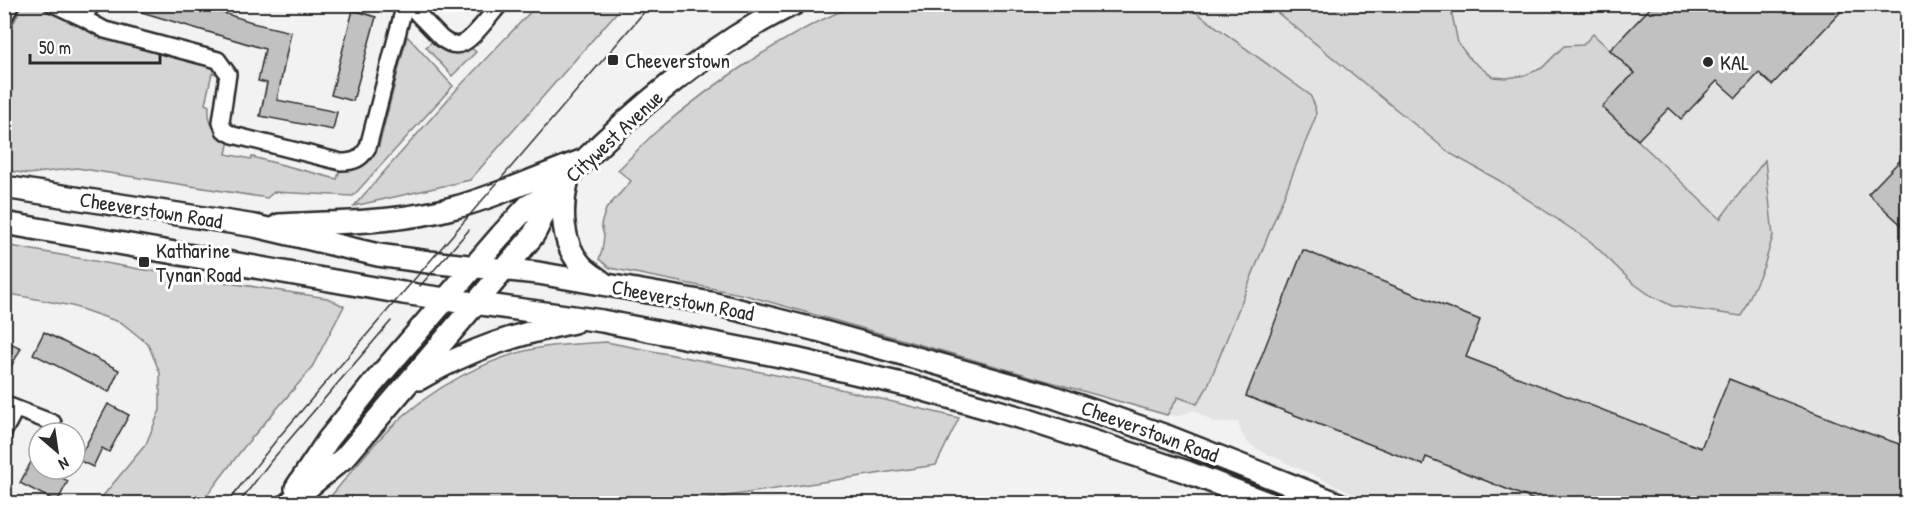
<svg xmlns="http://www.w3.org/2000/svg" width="1912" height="508" viewBox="0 0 1912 508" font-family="'Patrick Hand',sans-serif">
<rect width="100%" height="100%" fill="#f2f2f2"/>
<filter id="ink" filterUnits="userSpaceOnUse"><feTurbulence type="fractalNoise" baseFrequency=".0167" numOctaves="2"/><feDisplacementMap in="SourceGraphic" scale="12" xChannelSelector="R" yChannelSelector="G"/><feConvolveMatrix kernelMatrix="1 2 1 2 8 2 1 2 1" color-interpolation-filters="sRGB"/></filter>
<g filter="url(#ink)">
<path fill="#e3e3e3" d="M 1186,5 L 1268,5 L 1451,154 L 1500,181 L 1591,242 L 1633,283 L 1650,295 L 1672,306 L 1740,316 L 1765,160 L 1721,219 L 1602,107 L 1593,34 L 1547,88 L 1513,94 L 1455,68 L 1426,5 L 1907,5 L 1907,503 L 1373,503 L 1255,448 L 1247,442 L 1241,432 L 1238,422 L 1215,423 L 1194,410 L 1180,416 L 1167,415 L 1178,397 L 1207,388 L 1316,116 L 1310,95 Z"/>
<path fill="#d5d5d5" stroke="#808080" stroke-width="1.5" d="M 859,4 L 1186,5 L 1310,95 L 1315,106 L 1316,116 L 1207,388 L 1197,404 L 1178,397 L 1167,415 L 745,295 L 610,268 L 599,259 L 602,251 L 604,236 L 601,224 L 606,209 L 631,181 L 618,170 C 632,157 643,143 657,131 C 714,83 789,30 859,4 Z
M 16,5 L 40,5 L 99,33 L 209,62 L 216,68 L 218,74 L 212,73 L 205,104 L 209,106 C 208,124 213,132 229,140 L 226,154 L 251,159 L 252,157 L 337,179 L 341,166 L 372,144 L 379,146 L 407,36 L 453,86 L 353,196 L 274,192 L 267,198 L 77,168 L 28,174 L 5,170 L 4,42 L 18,14 L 12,11 Z
M 537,5 L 623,5 L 470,180 L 354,206 L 457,89 Z
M 1268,5 L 1450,5 L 1458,43 L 1470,59 L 1493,77 L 1507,78 L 1525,75 L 1542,68 L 1564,46 L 1583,45 L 1593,34 L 1634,73 L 1603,107 L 1720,219 L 1765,160 L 1773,236 L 1764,266 L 1741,316 L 1672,306 L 1650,295 L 1633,283 L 1591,242 L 1500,181 L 1451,154 Z
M 434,40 L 467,44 L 476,52 L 452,76 L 426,47 Z
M 5,245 L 139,269 L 327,298 L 344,306 L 311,369 L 244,447 L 201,503 L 97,503 L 146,444 L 160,410 L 160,373 L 148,344 L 122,323 L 72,306 L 5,293 Z
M 606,342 L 807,381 L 959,418 L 936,465 L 681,503 L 325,503 C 346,479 365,453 387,431 C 430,388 491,354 551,346 C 569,344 588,343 606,342 Z"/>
<path fill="#c1c1c1" stroke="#2b2b2b" stroke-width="1.5" d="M 129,4 L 195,4 L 252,22 L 252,23 L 291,32 L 277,100 L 337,112 L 333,130 L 260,116 L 267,83 L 258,81 L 265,49 L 128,8 Z
M 1654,4 L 1848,4 L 1772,85 L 1759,73 L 1736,98 L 1717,81 L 1681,119 L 1669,108 L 1638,140 L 1602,107 L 1634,73 L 1610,50 Z
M 353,10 L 376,17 L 353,101 L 331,95 Z
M 1908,152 L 1908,231 L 1868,194 Z
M 1303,250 L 1480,320 L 1466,357 L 1701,448 L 1729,379 L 1859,430 L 1908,447 L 1908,496 L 1905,504 L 1544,504 L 1426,457 L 1423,465 L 1246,396 Z
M 44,332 L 119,370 L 109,392 L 33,354 Z
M 4,340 L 21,348 L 4,380 Z
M 108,404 L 129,415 L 109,452 L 102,448 L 93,467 L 78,460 Z
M 31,462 L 39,466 L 39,469 L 45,469 L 68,481 L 57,502 L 20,483 Z"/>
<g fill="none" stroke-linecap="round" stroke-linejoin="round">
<g stroke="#2b2b2b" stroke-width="20">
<path id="minor" d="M 53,4 L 83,18
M 92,4 L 83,18 L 105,30 L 218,60 L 228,74 L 221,122 L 224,130 L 233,135 L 341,162 C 355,162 361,159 368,147 L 405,4
M 408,4 L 441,38 C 447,43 455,47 463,43 C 473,39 492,13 500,4
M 4,18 L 11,4
M 4,404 L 53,423
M 4,431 L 15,410"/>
</g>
<g stroke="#2b2b2b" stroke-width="26">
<path id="secondary" d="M 567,183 C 561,209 561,243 581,265 C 587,272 596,277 603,283
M 4,187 L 255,226 L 378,255 L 429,262 L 538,273 L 711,303 L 817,330 L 1045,394 L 1169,437 L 1339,504
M 4,223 L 403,293 L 602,321 L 795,359 L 910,386 L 1025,419 L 1187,472 L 1270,504
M 279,225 C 338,222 399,223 456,207 C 498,196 540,176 581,161
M 419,379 C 469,349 517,334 574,322
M 296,488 L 328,440 L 371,386 L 501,235 L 528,206 L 555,191
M 288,504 L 345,457 L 532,237 C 542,222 546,203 557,189 C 571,172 587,158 602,143 C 656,92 726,36 794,4"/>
</g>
<use href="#minor" stroke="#fff" stroke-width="15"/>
<use href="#secondary" stroke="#fff" stroke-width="21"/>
<path stroke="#2b2b2b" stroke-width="1.5" d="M 420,286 L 469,230
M 226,504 L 278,438 L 651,4
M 238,504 L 271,461 L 391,321"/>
</g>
</g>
<g fill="#2b2b2b" stroke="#fff" stroke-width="2">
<rect x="607" y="54" width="12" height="12" rx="3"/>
<circle cx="1708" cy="62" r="6"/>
<rect x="138" y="256" width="12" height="12" rx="3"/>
</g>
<g text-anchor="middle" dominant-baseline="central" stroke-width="6" stroke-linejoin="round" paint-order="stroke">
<g font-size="21" fill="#2b2b2b" stroke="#fff" text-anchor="start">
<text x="625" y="60">Cheeverstown</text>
<text x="1720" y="62">KAL</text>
<text x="156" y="250">Katharine<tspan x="156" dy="24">Tynan Road</tspan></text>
</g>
<g font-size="21" fill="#2b2b2b" stroke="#fff">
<text transform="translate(614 136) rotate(-43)">Citywest Avenue</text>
<text transform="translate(151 210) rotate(9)">Cheeverstown Road</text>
<text transform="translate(683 300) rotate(11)">Cheeverstown Road</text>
<text transform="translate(1150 431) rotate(20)">Cheeverstown Road</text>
</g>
</g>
<rect width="1912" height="508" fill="none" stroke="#fff" stroke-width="24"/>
<rect x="12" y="12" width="1888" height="484" fill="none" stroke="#2b2b2b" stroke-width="2" filter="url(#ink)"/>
<g transform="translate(57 451) rotate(151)"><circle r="28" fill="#ffffff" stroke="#aaaaaa" stroke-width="1.5"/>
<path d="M0-4.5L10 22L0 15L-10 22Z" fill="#2b2b2b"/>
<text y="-9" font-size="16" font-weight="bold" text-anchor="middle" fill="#2b2b2b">N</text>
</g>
<path d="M30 54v9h130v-9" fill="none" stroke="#2b2b2b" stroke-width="3"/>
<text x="39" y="54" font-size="18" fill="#2b2b2b" stroke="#ffffff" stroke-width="4.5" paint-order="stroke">50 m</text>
</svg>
